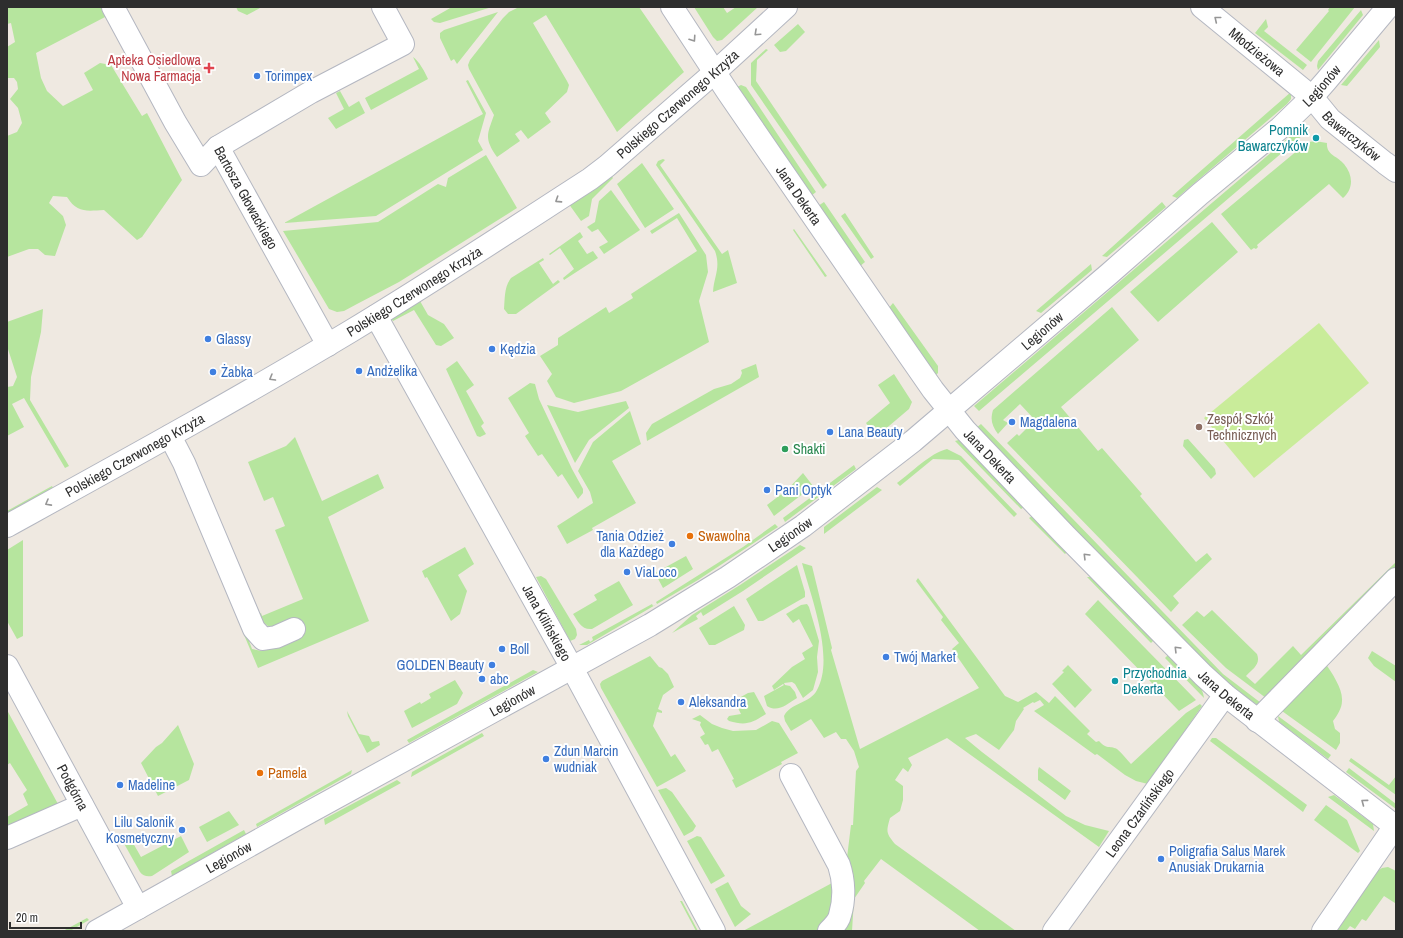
<svg xmlns="http://www.w3.org/2000/svg" width="1403" height="938" viewBox="0 0 1403 938" font-family="'Archivo Narrow',sans-serif">
<rect width="100%" height="100%" fill="#efe9e1"/>
<path fill="#b6e59e" d="M 7,7 L 108,7 L 107,16 L 36,53 L 41,78 L 47,91 L 63,106 L 93,90 L 84,73 L 100,63 L 111,65 L 142,116 L 147,113 L 182,180 L 142,237 L 137,240 L 104,210 C 86,211 77,213 67,197 L 53,196 L 49,203 L 63,216 L 66,225 L 55,256 L 45,255 L 38,249 L 29,249 L 7,257 L 7,136 L 17,132 L 22,123 L 18,108 L 10,99 L 18,89 L 17,82 L 14,78 L 7,78 L 7,47 L 15,42 L 11,23 L 7,24 Z
M 236,7 L 262,7 L 247,15 L 238,11 Z
M 452,7 L 492,7 L 440,23 L 434,22 L 431,19 Z
M 519,7 L 639,7 L 684,72 L 617,132 L 546,15 L 533,23 L 567,81 L 569,85 L 567,92 L 545,113 L 551,122 L 528,139 L 521,130 L 515,134 L 520,141 L 497,157 C 484,138 487,135 494,115 L 469,69 L 468,65 L 470,60 L 503,18 L 509,12 Z
M 694,7 L 723,7 L 727,13 L 736,7 L 758,7 L 722,40 L 717,41 L 713,37 Z
M 1330,7 L 1355,7 L 1311,62 L 1296,50 L 1329,11 L 1328,10 Z
M 1361,10 L 1363,15 L 1318,70 L 1317,66 L 1318,61 Z
M 498,12 L 457,64 L 454,59 L 451,61 L 440,38 L 440,33 L 444,30 Z
M 1266,19 L 1268,27 L 1264,31 L 1307,65 L 1303,70 L 1255,33 Z
M 798,24 L 805,32 L 786,51 L 780,52 L 774,45 Z
M 1379,40 L 1380,47 L 1347,86 L 1341,85 Z
M 766,49 L 768,50 L 757,60 L 756,81 L 825,183 L 827,185 L 823,189 L 751,85 L 751,63 Z
M 413,57 C 419,61 425,72 428,79 L 371,110 L 365,98 L 419,69 Z
M 468,80 L 486,113 L 478,141 L 483,150 L 376,216 L 284,223 L 483,114 L 466,81 Z
M 741,85 L 746,87 L 816,192 L 811,196 L 737,87 Z
M 340,91 L 349,107 L 359,101 L 365,113 L 336,129 L 328,118 L 344,109 L 336,93 Z
M 1291,92 L 1291,99 L 1287,104 L 1177,198 L 1172,196 Z
M 1310,129 L 979,411 L 974,406 L 1288,138 L 1298,132 Z
M 1315,141 L 1327,143 C 1326,155 1338,156 1344,164 C 1353,175 1354,188 1343,198 L 1329,184 L 1257,245 L 1258,247 L 1256,249 L 1254,248 L 1251,250 L 1221,214 L 1304,145 L 1309,142 Z
M 486,155 L 517,208 L 399,282 L 357,304 L 344,311 L 337,312 L 329,309 L 283,231 L 378,222 L 438,184 L 446,187 L 448,178 Z
M 663,159 L 665,160 L 660,165 L 722,254 L 728,250 L 737,283 L 713,292 C 714,276 721,268 715,251 L 656,165 L 658,161 Z
M 642,163 L 674,209 L 645,228 L 617,184 Z
M 606,169 L 613,178 L 592,199 L 589,216 L 581,221 L 566,200 Z
M 611,190 L 640,230 L 604,254 L 599,247 L 608,242 L 598,229 L 592,232 L 587,227 L 595,222 L 599,201 Z
M 824,202 L 865,262 L 859,267 L 818,206 Z
M 1162,202 L 1166,207 L 1107,257 L 1102,256 Z
M 679,213 L 706,255 L 708,272 L 699,301 L 709,342 L 621,391 L 574,403 L 556,397 L 547,381 L 552,374 L 540,356 L 558,345 L 558,338 L 606,307 L 609,313 L 633,298 L 631,294 L 697,251 L 677,218 L 652,234 L 650,231 Z
M 845,213 L 874,257 L 871,259 L 841,216 Z
M 1212,222 L 1238,252 L 1158,322 L 1130,292 Z
M 794,229 L 827,276 L 825,277 L 793,230 Z
M 580,232 L 583,237 L 578,241 L 587,254 L 593,251 L 598,258 L 564,280 L 563,278 L 574,269 L 560,248 L 550,255 L 549,254 Z
M 543,258 L 544,260 L 539,263 L 553,284 L 558,280 L 560,282 L 516,314 L 508,314 L 504,309 C 505,298 504,287 511,278 Z
M 1091,264 L 1092,270 L 1041,313 L 1036,311 Z
M 420,301 L 428,315 L 444,324 L 454,338 L 441,346 L 436,345 L 414,310 L 393,321 L 391,318 Z
M 893,303 L 938,366 L 938,373 L 935,376 L 888,309 Z
M 1112,307 L 1139,340 L 1061,407 L 1098,451 L 1102,448 L 1142,494 L 1140,496 L 1196,562 L 1207,553 L 1212,559 L 1173,596 L 1179,603 L 1171,612 L 1007,443 L 1017,434 L 1019,436 L 1035,420 L 1020,404 L 1003,420 L 1008,423 L 998,434 C 992,426 990,420 993,410 Z
M 43,309 L 41,332 L 31,377 L 30,400 L 69,466 L 65,468 L 24,398 L 12,404 L 24,427 L 7,436 L 7,387 L 13,386 L 17,377 L 7,346 L 7,322 Z
M 457,361 L 474,385 L 466,391 L 484,423 L 481,426 L 486,434 L 480,437 L 477,436 L 446,369 Z
M 756,364 L 759,377 L 647,441 L 646,433 L 652,424 L 714,389 L 731,384 L 740,378 L 742,373 L 741,370 Z
M 894,374 L 912,402 L 909,409 L 876,437 L 866,423 L 890,403 L 878,385 Z
M 530,383 L 535,384 L 539,399 L 572,469 L 583,489 L 583,493 L 578,499 L 562,474 L 558,477 L 542,454 L 538,456 L 525,436 L 529,433 L 508,398 Z
M 626,401 L 629,408 L 589,440 L 575,463 L 547,405 L 578,412 Z
M 630,411 L 641,444 L 612,461 L 636,503 L 592,528 L 593,530 L 567,544 L 557,526 L 593,503 L 590,492 L 578,471 L 593,442 Z
M 981,424 L 1223,674 L 1261,703 L 1258,705 L 1256,704 L 1219,678 L 976,428 Z
M 295,437 L 322,501 L 378,474 L 384,488 L 328,517 L 369,621 L 258,668 L 239,623 L 242,622 L 252,649 L 262,651 L 302,636 L 275,627 L 269,627 L 262,621 L 259,614 L 261,613 L 262,616 L 303,599 L 275,530 L 285,526 L 273,497 L 264,501 L 248,462 L 286,446 Z
M 962,439 L 1026,506 L 1021,509 L 955,441 Z
M 1188,439 L 1215,469 L 1216,474 L 1211,479 L 1183,446 L 1184,440 Z
M 947,449 L 961,456 L 1017,514 L 1014,517 L 959,460 L 933,459 L 900,486 L 897,483 C 911,473 930,453 947,449 Z
M 854,465 L 856,469 L 785,522 L 783,518 Z
M 803,473 L 813,486 L 774,516 L 767,505 L 788,489 Z
M 52,486 L 53,488 L 7,514 L 7,511 Z
M 877,487 L 882,490 L 824,534 L 824,527 Z
M 1032,516 L 1069,550 L 1065,554 L 1029,518 Z
M 775,524 L 778,527 L 698,580 L 587,645 L 579,645 L 589,640 L 590,642 L 593,640 L 592,637 L 652,604 L 653,606 L 657,604 L 656,602 L 743,547 Z
M 23,540 L 23,636 L 17,639 L 7,621 L 7,550 Z
M 800,545 L 806,548 L 743,591 L 703,616 L 701,612 L 696,616 L 698,619 L 672,633 L 692,615 L 740,585 Z
M 465,547 L 474,564 L 458,575 L 467,591 L 460,614 L 451,621 L 427,577 L 425,578 L 422,571 Z
M 686,556 L 693,569 L 663,588 L 655,573 Z
M 1396,562 L 1396,567 L 1266,698 L 1226,668 L 1182,625 L 1197,611 L 1204,617 L 1212,610 L 1257,654 C 1261,664 1253,669 1246,676 L 1255,684 L 1293,646 L 1301,655 Z
M 802,563 L 812,566 L 832,648 L 831,650 L 860,749 L 979,688 L 952,649 L 959,643 L 941,620 L 943,617 L 916,581 L 918,578 L 1005,696 L 1018,702 L 1036,692 L 1049,703 L 1055,696 L 1090,731 L 1087,734 L 1096,742 L 1099,741 C 1107,750 1109,745 1117,749 C 1122,753 1127,760 1131,764 L 1186,713 L 1200,704 L 1202,706 L 1148,784 L 1136,781 L 1125,775 L 1097,754 L 1095,755 L 1034,711 L 1044,705 L 1040,700 L 1034,703 L 1033,702 L 1023,708 L 1024,709 L 1016,721 L 1014,730 L 999,750 L 976,734 L 965,738 L 982,752 L 1066,816 L 1085,825 L 1109,831 L 1099,847 L 947,738 L 908,758 L 912,765 L 908,772 L 903,768 L 895,780 L 903,786 L 903,800 L 900,811 L 890,818 C 886,832 886,833 895,844 L 1016,931 L 980,931 L 881,859 L 864,881 L 865,883 L 854,899 L 852,931 L 838,931 L 851,825 L 853,825 L 856,771 L 859,767 L 854,751 L 846,739 L 841,739 L 836,732 L 824,738 L 811,719 L 791,731 L 785,721 L 784,716 C 790,703 811,703 817,690 C 835,658 811,597 802,563 Z
M 797,565 L 805,592 L 805,597 L 763,621 L 758,621 L 746,599 Z
M 541,576 L 546,579 L 576,629 L 577,635 L 575,639 L 570,641 L 536,577 Z
M 1087,577 L 1095,577 L 1155,639 L 1151,643 Z
M 619,581 L 633,605 L 592,629 C 581,630 578,621 573,614 L 597,600 L 594,595 Z
M 1098,600 L 1196,700 L 1179,711 L 1085,614 Z
M 807,604 L 809,607 L 819,641 L 817,657 L 818,672 L 813,690 L 803,698 L 795,684 L 792,682 L 784,683 L 785,685 L 790,686 L 795,692 L 797,698 C 787,704 778,713 767,706 L 764,696 L 784,685 L 783,684 L 774,690 L 772,686 L 792,667 L 805,659 L 802,653 L 813,646 L 799,619 L 793,623 L 786,614 L 801,605 Z
M 734,606 L 745,625 L 744,630 L 715,645 L 709,645 L 699,628 Z
M 1372,651 L 1396,666 L 1396,682 L 1374,666 L 1368,658 Z
M 1169,654 C 1180,665 1203,682 1204,698 L 1165,658 Z
M 650,656 L 659,667 L 662,668 L 668,674 L 674,687 L 663,695 L 658,709 L 662,711 L 662,713 L 657,712 L 653,726 L 671,757 L 675,754 L 686,771 L 657,787 L 601,688 L 600,684 L 602,681 Z
M 1325,663 C 1332,673 1343,689 1342,701 C 1342,708 1337,716 1333,721 L 1335,729 L 1340,733 L 1340,743 L 1336,750 L 1282,711 Z
M 1068,665 L 1092,690 L 1075,708 L 1052,684 L 1064,672 L 1062,671 Z
M 533,670 L 538,672 L 409,743 L 407,740 Z
M 455,680 L 463,693 L 457,704 L 412,728 L 404,711 L 420,702 L 421,704 L 431,698 L 429,694 Z
M 754,692 L 766,714 C 752,723 746,726 729,721 L 727,719 L 729,716 L 741,714 L 738,708 L 734,707 L 730,703 L 748,693 Z
M 7,710 L 58,804 L 7,829 L 7,817 L 28,805 L 23,794 L 27,790 L 10,763 L 7,765 Z
M 347,711 L 359,734 L 369,736 L 372,742 L 379,741 L 380,745 L 367,753 L 348,716 Z
M 700,715 L 712,724 L 722,728 L 733,731 L 756,730 L 772,721 L 779,723 L 798,753 L 781,762 L 782,764 L 736,788 L 732,780 L 734,779 L 718,749 L 712,752 L 708,744 L 705,745 L 700,737 L 705,734 L 700,725 L 701,722 L 692,719 Z
M 1278,716 L 1331,755 L 1328,759 L 1279,722 Z
M 178,725 L 194,764 L 189,780 L 158,796 L 141,763 L 156,747 L 162,743 Z
M 482,733 L 484,736 L 411,777 L 412,772 Z
M 1212,738 L 1216,738 L 1307,805 L 1303,812 L 1210,741 Z
M 1351,758 L 1389,785 L 1396,776 L 1396,795 L 1349,761 Z
M 1039,767 L 1071,791 L 1065,800 L 1038,780 L 1038,770 Z
M 1349,768 L 1396,804 L 1396,809 L 1346,772 Z
M 352,770 L 351,774 L 257,827 L 256,824 Z
M 397,780 L 401,783 L 325,825 L 324,819 Z
M 666,788 L 672,792 L 696,826 L 693,831 L 684,836 L 658,790 Z
M 1334,795 L 1373,824 L 1374,831 L 1328,797 Z
M 1326,805 L 1347,820 L 1360,851 L 1358,853 L 1314,820 Z
M 229,811 L 239,825 L 207,842 L 199,827 Z
M 244,830 L 246,834 L 172,876 L 171,871 Z
M 129,836 L 141,857 L 181,836 L 189,852 L 152,876 C 147,877 143,876 140,872 L 122,840 Z
M 697,836 L 701,837 L 725,876 L 711,884 L 687,841 Z
M 1388,867 L 1396,871 L 1396,907 L 1395,903 L 1384,896 L 1366,921 L 1362,919 L 1355,929 L 1350,926 L 1346,931 L 1337,931 L 1376,872 L 1382,868 Z
M 728,882 L 741,906 L 751,914 L 735,927 L 715,889 Z
M 832,883 C 832,899 834,922 817,931 L 743,931 Z
M 680,901 L 682,901 L 698,931 L 696,931 Z
M 87,918 L 89,920 L 70,931 L 63,931 Z"/>
<path fill="#c9ec9a" d="M 1319,323 L 1369,383 L 1254,478 L 1204,418 Z"/>
<g fill="none" stroke-linecap="round" stroke-linejoin="round">
<g stroke="#b4b7c1" stroke-width="24">
<g id="street">
<path d="M 113,7 L 175,122 L 201,165 L 218,147 L 311,92 L 403,44 L 383,7"/>
<path id="s1" d="M 672,7 L 727,91 L 908,354 L 933,390 L 965,430 L 1065,535 L 1203,675 L 1225,695 L 1396,827"/>
<path id="s2" d="M 1202,7 L 1312,97 L 1330,119 L 1385,163 L 1396,171"/>
<path id="s3" d="M 218,147 L 328,345"/>
<path id="s4" d="M 376,316 L 572,668 L 714,931"/>
<path d="M 170,436 L 184,463 L 254,629 L 263,639 L 276,637 L 294,629"/>
<path id="s5" d="M 7,526 C 123,462 238,399 351,331 C 432,282 511,230 590,179 L 607,166 L 715,72 L 786,7"/>
<path d="M 1257,721 L 1396,579"/>
<path d="M 791,775 L 839,865 C 844,880 845,899 840,915 C 839,921 833,927 829,931"/>
<path d="M 7,838 L 82,805"/>
<path id="s6" d="M 1054,931 L 1225,695"/>
<path d="M 1323,931 L 1395,826"/>
</g>
</g>
<g stroke="#b4b7c1" stroke-width="24">
<g id="secondary">
<path id="s7" d="M 7,666 L 138,908"/>
<path id="s8" d="M 97,931 L 295,820 L 650,625 L 728,577 L 803,526 L 913,441 L 1109,274 L 1200,194 L 1280,128 L 1312,97 L 1326,81 L 1388,7"/>
</g>
</g>
<use href="#street" stroke="#fff" stroke-width="22"/>
<use href="#secondary" stroke="#fff" stroke-width="22"/>
</g>
<defs><path id="oneway-chevron" d="M-2-3.5L2.5 0L-2 3.5" fill="none" stroke-width="1.6" stroke-linecap="round" stroke-linejoin="round"/></defs>
<g stroke="#969696">
<use href="#oneway-chevron" transform="translate(1217 19) rotate(-141)"/>
<use href="#oneway-chevron" transform="translate(757 33) rotate(137)"/>
<use href="#oneway-chevron" transform="translate(693 39) rotate(56)"/>
<use href="#oneway-chevron" transform="translate(558 200) rotate(147)"/>
<use href="#oneway-chevron" transform="translate(272 378) rotate(150)"/>
<use href="#oneway-chevron" transform="translate(48 503) rotate(151)"/>
<use href="#oneway-chevron" transform="translate(1086 556) rotate(-135)"/>
<use href="#oneway-chevron" transform="translate(1177 649) rotate(-135)"/>
<use href="#oneway-chevron" transform="translate(1364 802) rotate(-143)"/>
</g>
<path fill="#e0444e" stroke="#fff" stroke-width="1.5" d="M207 62h4v4h4v4h-4v4h-4v-4h-4v-4h4z"/>
<g fill="#3f7fe0" stroke="#fff" stroke-width="1.5">
<circle cx="257" cy="76" r="4"/>
<circle cx="208" cy="339" r="4"/>
<circle cx="492" cy="349" r="4"/>
<circle cx="359" cy="371" r="4"/>
<circle cx="213" cy="372" r="4"/>
<circle cx="1012" cy="422" r="4"/>
<circle cx="830" cy="432" r="4"/>
<circle cx="767" cy="490" r="4"/>
<circle cx="672" cy="544" r="4"/>
<circle cx="627" cy="572" r="4"/>
<circle cx="502" cy="649" r="4"/>
<circle cx="886" cy="657" r="4"/>
<circle cx="492" cy="665" r="4"/>
<circle cx="482" cy="679" r="4"/>
<circle cx="681" cy="702" r="4"/>
<circle cx="546" cy="759" r="4"/>
<circle cx="120" cy="785" r="4"/>
<circle cx="182" cy="830" r="4"/>
<circle cx="1161" cy="859" r="4"/>
</g>
<g fill="#0f9aa8" stroke="#fff" stroke-width="1.5">
<circle cx="1316" cy="138" r="4"/>
<circle cx="1115" cy="681" r="4"/>
</g>
<circle fill="#8d6e63" stroke="#fff" stroke-width="1.5" cx="1199" cy="427" r="4"/>
<circle fill="#2e9e5b" stroke="#fff" stroke-width="1.5" cx="785" cy="449" r="4"/>
<g fill="#e8710a" stroke="#fff" stroke-width="1.5">
<circle cx="690" cy="536" r="4"/>
<circle cx="260" cy="773" r="4"/>
</g>
<g text-anchor="middle" dominant-baseline="central" stroke-width="4" stroke-linejoin="round" paint-order="stroke">
<g font-size="14" fill="#2e2e2e" stroke="#fff">
<text stroke="none"><textPath href="#s2" startOffset="71">Młodzieżowa</textPath></text>
<text stroke="none"><textPath href="#s8" startOffset="1495">Legionów</textPath></text>
<text stroke="none"><textPath href="#s5" startOffset="794">Polskiego Czerwonego Krzyża</textPath></text>
<text stroke="none"><textPath href="#s2" startOffset="198">Bawarczyków</textPath></text>
<text stroke="none"><textPath href="#s1" startOffset="227">Jana Dekerta</textPath></text>
<text stroke="none"><textPath href="#s3" startOffset="58">Bartosza Głowackiego</textPath></text>
<text stroke="none"><textPath href="#s5" startOffset="470">Polskiego Czerwonego Krzyża</textPath></text>
<text stroke="none"><textPath href="#s8" startOffset="1123">Legionów</textPath></text>
<text stroke="none"><textPath href="#s5" startOffset="146">Polskiego Czerwonego Krzyża</textPath></text>
<text stroke="none"><textPath href="#s1" startOffset="551">Jana Dekerta</textPath></text>
<text stroke="none"><textPath href="#s8" startOffset="799">Legionów</textPath></text>
<text stroke="none"><textPath href="#s4" startOffset="351">Jana Kilińskiego</textPath></text>
<text stroke="none"><textPath href="#s1" startOffset="887">Jana Dekerta</textPath></text>
<text stroke="none"><textPath href="#s8" startOffset="475">Legionów</textPath></text>
<text stroke="none"><textPath href="#s7" startOffset="138">Podgórna</textPath></text>
<text stroke="none"><textPath href="#s6" startOffset="146">Leona Czarlińskiego</textPath></text>
<text stroke="none"><textPath href="#s8" startOffset="151">Legionów</textPath></text>
</g>
<g font-size="14" fill="#be3a42" stroke="#fff" text-anchor="end">
<text x="201" y="60">Apteka Osiedlowa<tspan x="201" dy="16">Nowa Farmacja</tspan></text>
</g>
<g font-size="14" fill="#366cbe" stroke="#fff" text-anchor="start">
<text x="265" y="76">Torimpex</text>
<text x="216" y="339">Glassy</text>
<text x="500" y="349">Kędzia</text>
<text x="367" y="371">Andżelika</text>
<text x="221" y="372">Żabka</text>
<text x="1020" y="422">Magdalena</text>
<text x="838" y="432">Lana Beauty</text>
<text x="775" y="490">Pani Optyk</text>
<text x="664" y="536" text-anchor="end">Tania Odzież<tspan x="664" dy="16">dla Każdego</tspan></text>
<text x="635" y="572">ViaLoco</text>
<text x="510" y="649">Boll</text>
<text x="894" y="657">Twój Market</text>
<text x="484" y="665" text-anchor="end">GOLDEN Beauty</text>
<text x="490" y="679">abc</text>
<text x="689" y="702">Aleksandra</text>
<text x="554" y="751">Zdun Marcin<tspan x="554" dy="16">wudniak</tspan></text>
<text x="128" y="785">Madeline</text>
<text x="174" y="822" text-anchor="end">Lilu Salonik<tspan x="174" dy="16">Kosmetyczny</tspan></text>
<text x="1169" y="851">Poligrafia Salus Marek<tspan x="1169" dy="16">Anusiak Drukarnia</tspan></text>
</g>
<g font-size="14" fill="#0d838f" stroke="#fff" text-anchor="end">
<text x="1308" y="130">Pomnik<tspan x="1308" dy="16">Bawarczyków</tspan></text>
<text x="1123" y="673" text-anchor="start">Przychodnia<tspan x="1123" dy="16">Dekerta</tspan></text>
</g>
<g font-size="14" fill="#785e54" stroke="#fff" text-anchor="start">
<text x="1207" y="419">Zespół Szkół<tspan x="1207" dy="16">Technicznych</tspan></text>
</g>
<g font-size="14" fill="#27864d" stroke="#fff" text-anchor="start">
<text x="793" y="449">Shakti</text>
</g>
<g font-size="14" fill="#c56008" stroke="#fff" text-anchor="start">
<text x="698" y="536">Swawolna</text>
<text x="268" y="773">Pamela</text>
</g>
</g>
<rect width="1403" height="938" fill="none" stroke="#2e2e2e" stroke-width="16"/>
<path d="M10 922v6h71v-6" fill="none" stroke="#2e2e2e" stroke-width="2"/>
<text x="16" y="922" font-size="12" fill="#2e2e2e" stroke="#ffffff" stroke-width="3" paint-order="stroke">20 m</text>
</svg>
